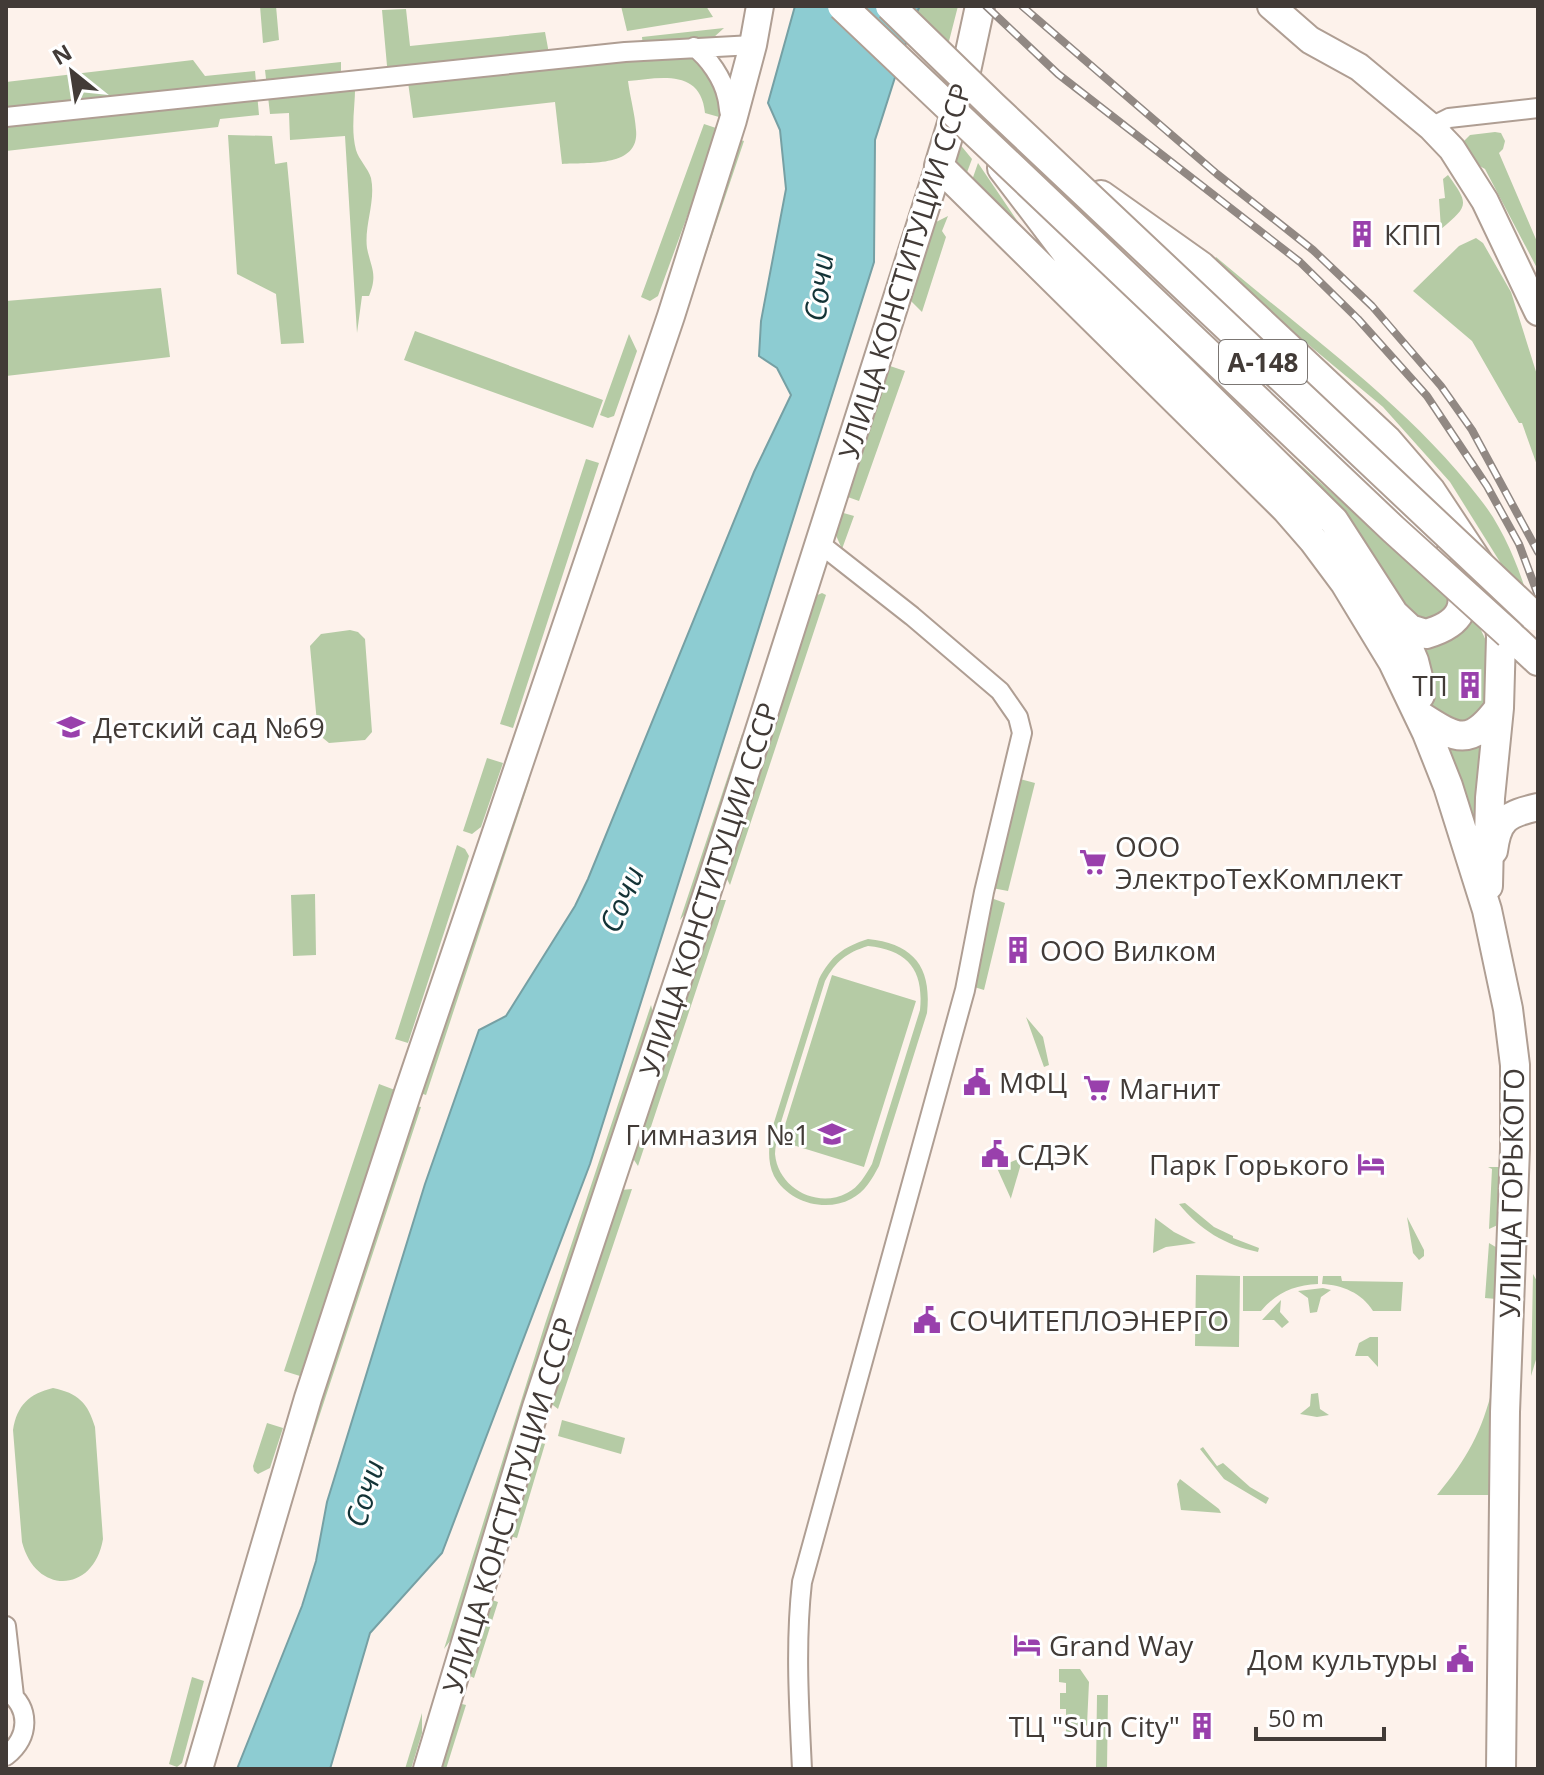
<svg xmlns="http://www.w3.org/2000/svg" width="1544" height="1775" viewBox="0 0 1544 1775" font-family="'Open Sans',sans-serif">
<rect width="100%" height="100%" fill="#fdf2eb"/>
<path fill="#b5cba5" fill-rule="evenodd" d="M 260,6 L 276,6 L 279,40 L 263,43 Z
M 621,6 L 706,6 L 713,17 L 627,31 Z
M 920,6 L 958,6 L 947,49 L 914,17 Z
M 406,9 L 410,46 L 545,32 L 550,59 L 704,54 L 726,119 L 705,113 C 701,68 659,78 628,81 C 630,97 635,114 636,130 C 640,168 588,162 562,164 L 555,102 L 413,118 L 407,75 L 388,77 L 382,10 Z
M 724,28 L 713,38 L 643,48 L 642,37 Z
M 193,60 L 205,76 L 255,71 L 259,115 L 220,119 L 218,127 L 6,151 L 6,82 Z
M 341,62 L 341,82 L 355,81 C 356,104 350,127 356,150 C 359,160 368,168 371,178 C 376,201 364,226 367,248 C 371,268 378,274 369,296 L 362,296 L 357,333 L 345,136 L 290,140 L 289,113 L 270,114 L 265,70 Z
M 704,124 L 719,129 L 658,296 L 650,301 L 641,297 Z
M 1495,132 L 1501,133 L 1505,141 L 1503,149 L 1499,153 L 1538,244 L 1538,270 L 1485,169 L 1478,165 L 1462,143 L 1470,135 Z
M 228,135 L 272,136 L 275,164 L 287,162 L 304,343 L 281,344 L 276,294 L 237,274 Z
M 737,139 L 744,141 L 637,459 L 630,456 Z
M 958,142 L 972,159 L 963,183 C 953,169 952,159 958,142 Z
M 978,163 L 1043,259 L 970,186 Z
M 1448,175 C 1470,205 1468,206 1441,229 L 1439,199 L 1445,198 L 1443,179 Z
M 948,216 L 942,231 L 946,237 L 922,312 L 911,301 L 936,222 Z
M 1476,238 L 1483,243 L 1511,292 L 1538,378 L 1538,468 L 1522,423 L 1519,423 L 1472,341 L 1413,291 L 1459,246 Z
M 1216,257 C 1306,334 1407,404 1480,499 C 1502,526 1517,563 1528,597 L 1509,581 L 1500,562 L 1450,482 L 1383,407 L 1212,264 Z
M 161,288 L 170,357 L 6,376 L 6,301 Z
M 415,331 L 603,400 L 593,428 L 404,360 Z
M 629,334 L 637,351 L 614,416 L 608,418 L 600,415 Z
M 890,366 L 905,371 L 859,501 L 845,496 Z
M 1285,451 L 1458,605 L 1423,635 L 1320,490 Z
M 586,459 L 599,463 L 513,728 L 500,724 Z
M 840,512 L 854,516 L 842,549 L 834,531 Z
M 822,593 L 826,595 L 730,885 L 724,873 L 813,597 Z
M 1474,615 L 1488,645 L 1490,680 L 1483,715 L 1460,726 L 1432,707 L 1420,644 Z
M 350,630 L 358,632 L 365,639 L 372,732 L 365,740 L 329,743 L 318,734 L 310,646 L 321,634 Z
M 742,734 L 747,735 L 689,909 L 680,920 Z
M 1485,740 L 1478,851 L 1444,743 Z
M 487,758 L 503,763 L 481,827 L 472,834 L 463,831 Z
M 524,777 L 530,779 L 426,1095 L 420,1093 Z
M 1020,779 L 1035,783 L 1008,891 L 992,888 Z
M 457,845 L 465,849 L 469,856 L 408,1043 L 395,1039 Z
M 315,894 L 316,955 L 293,956 L 291,895 Z
M 991,898 L 1005,903 L 984,990 L 971,986 Z
M 719,900 L 726,900 L 638,1166 L 632,1157 L 715,903 Z
M 868,939 C 914,944 932,967 927,1013 L 879,1166 C 872,1179 865,1192 851,1199 C 825,1213 788,1202 774,1176 C 767,1162 769,1147 771,1132 L 819,979 C 831,956 843,947 868,939 ZM 868,946 C 908,950 924,970 920,1010 L 872,1164 C 865,1176 859,1187 847,1193 C 817,1209 778,1188 775,1154 C 775,1148 777,1141 777,1135 L 825,981 C 836,961 846,953 868,946 Z
M 832,975 L 916,1001 L 864,1167 L 780,1141 Z
M 651,1005 L 654,1017 L 550,1325 L 457,1632 L 444,1649 L 545,1324 Z
M 1026,1017 L 1043,1037 L 1049,1065 L 1044,1067 Z
M 379,1084 L 395,1090 L 300,1376 L 284,1371 Z
M 416,1106 L 421,1107 L 272,1560 C 317,1407 368,1257 416,1106 Z
M 1023,1157 L 1011,1198 L 1011,1199 L 997,1168 Z
M 1488,1167 L 1502,1167 L 1500,1224 L 1489,1229 L 1492,1169 Z
M 632,1189 L 558,1409 L 549,1402 L 621,1190 Z
M 1185,1203 L 1214,1227 L 1233,1236 L 1233,1238 L 1259,1248 L 1258,1252 C 1225,1245 1200,1230 1179,1204 Z
M 1407,1217 L 1424,1250 L 1424,1256 L 1419,1260 L 1413,1253 Z
M 1155,1218 L 1174,1232 L 1196,1243 L 1166,1247 L 1153,1253 Z
M 1489,1243 L 1499,1249 L 1496,1299 L 1485,1298 Z
M 1533,1274 L 1538,1283 L 1538,1353 L 1531,1376 Z
M 1196,1275 L 1240,1276 L 1239,1347 L 1195,1346 Z
M 1243,1276 L 1318,1276 L 1318,1284 C 1294,1285 1276,1293 1261,1311 L 1243,1311 Z
M 1323,1276 L 1341,1276 L 1342,1281 L 1403,1282 L 1401,1311 L 1373,1311 C 1362,1293 1342,1285 1322,1284 Z
M 1323,1288 L 1331,1290 L 1321,1297 L 1317,1312 L 1310,1313 L 1308,1298 L 1298,1291 Z
M 1281,1300 L 1280,1312 L 1289,1322 L 1282,1328 L 1274,1320 L 1262,1320 Z
M 1370,1337 L 1378,1337 L 1378,1367 L 1368,1356 L 1355,1356 L 1359,1343 Z
M 1493,1386 L 1489,1495 L 1437,1495 C 1467,1459 1482,1432 1493,1386 Z
M 53,1388 C 78,1393 88,1403 95,1427 L 103,1539 C 94,1593 36,1596 22,1542 L 13,1430 C 17,1405 29,1394 53,1388 Z
M 1318,1393 L 1320,1409 L 1329,1415 L 1317,1417 L 1300,1414 L 1310,1406 L 1311,1394 Z
M 562,1420 L 625,1438 L 621,1454 L 558,1436 Z
M 267,1423 L 283,1428 L 270,1468 L 258,1474 L 254,1471 L 253,1466 Z
M 541,1443 L 545,1444 L 517,1538 L 503,1534 L 536,1444 Z
M 1203,1447 L 1217,1466 L 1223,1463 L 1250,1487 L 1269,1498 L 1266,1504 L 1224,1479 L 1200,1449 Z
M 1180,1479 L 1219,1509 L 1221,1513 L 1181,1510 L 1177,1484 Z
M 483,1597 L 498,1602 L 474,1678 L 466,1674 Z
M 1059,1669 L 1080,1669 L 1089,1682 L 1087,1725 L 1080,1732 L 1066,1732 L 1066,1709 L 1060,1709 L 1060,1693 L 1066,1693 L 1066,1683 L 1059,1682 Z
M 192,1677 L 204,1681 L 182,1763 L 177,1767 L 169,1764 Z
M 1097,1695 L 1108,1695 L 1107,1769 L 1096,1769 Z
M 462,1704 L 466,1705 L 446,1769 L 435,1769 L 456,1706 Z
M 422,1713 L 422,1733 L 411,1769 L 405,1769 Z"/>
<path fill="#8dccd2" stroke="#76a0a4" stroke-width="2" d="M 795,6 L 920,6 L 914,18 L 875,140 L 874,262 L 590,1164 L 442,1553 L 370,1633 L 330,1769 L 237,1769 L 302,1606 L 316,1561 L 327,1502 L 425,1184 L 479,1030 L 506,1016 L 575,906 L 588,879 L 754,472 L 791,395 L 777,368 L 759,356 L 761,321 L 786,189 L 780,130 L 768,103 Z"/>
<g fill="none" stroke-linecap="round" stroke-linejoin="round">
<g stroke="#af9e93" stroke-width="22">
<path id="street" d="M 694,47 C 709,58 723,79 727,97 C 729,104 728,110 731,117
M 6,117 L 625,52 L 753,45
M 1431,127 L 1449,118 L 1538,108
M 6,1626 L 14,1696
M 6,1690 C 31,1708 30,1737 6,1756
M 802,1769 C 799,1707 795,1644 802,1582 L 965,990 L 984,892 L 1022,733 L 1018,717 L 1000,691 L 912,616 L 819,543"/>
</g>
<g stroke="#af9e93" stroke-width="30">
<path id="secondary" d="M 1271,6 L 1310,40 L 1359,67 L 1431,127 L 1452,149 L 1485,201 L 1538,312
M 1494,851 C 1498,819 1507,814 1538,807
M 199,1769 L 308,1398 L 407,1095 L 671,316 L 733,120 L 753,45 L 760,6
M 427,1769 L 536,1407 L 710,884 L 939,166"/>
</g>
<g stroke="#af9e93" stroke-width="32">
<path id="primary" d="M 980,6 L 961,94 L 939,166 L 1286,509 L 1313,540 L 1345,583 L 1393,662 L 1427,733 L 1448,786 L 1487,910 L 1508,1009 L 1515,1065 L 1515,1149 L 1505,1412 L 1501,1769
M 987,119 L 1424,540
M 1002,168 L 1078,268 L 1334,521 L 1394,614 L 1414,661 L 1420,685 L 1420,695
M 1101,195 L 1201,266 L 1387,440 L 1431,491 L 1482,568 L 1499,611 L 1501,637 L 1499,708 L 1490,798 L 1488,886
M 1394,614 L 1410,629 L 1426,634 C 1461,624 1472,605 1454,574
M 1509,634 L 1538,661
M 1419,715 C 1455,738 1469,749 1499,708"/>
</g>
<use href="#street" stroke="#fff" stroke-width="18"/>
<use href="#secondary" stroke="#fff" stroke-width="26"/>
<use href="#primary" stroke="#fff" stroke-width="28"/>
<g stroke="#918883" stroke-width="8">
<path id="rail" d="M 986,6 L 1058,74 L 1300,262 L 1358,319 L 1427,396 L 1487,486 L 1519,544 L 1538,595
M 1022,6 L 1217,174 L 1313,250 L 1372,306 L 1441,386 L 1472,430 L 1538,552"/>
</g>
<use href="#rail" stroke="#fff" stroke-width="5" stroke-dasharray="15" stroke-linecap="butt"/>
<g stroke="#af9e93" stroke-width="32" stroke-linecap="butt">
<path id="primary-bridge" d="M 842,6 L 1393,529 L 1509,634
M 890,6 L 993,106 L 1534,616"/>
</g>
<use href="#primary-bridge" stroke="#fff" stroke-width="28"/>
</g>
<defs>
<g id="building-bare" transform="scale(2.16)"><path d="M-4-6H4V6H1V3H-1V6H-4ZM-2.5-4.3h1.7v1.8h-1.7ZM.8-4.3h1.7v1.8H.8ZM-2.5-1h1.7V.8h-1.7ZM.8-1h1.7V.8H.8Z" fill="#9940ac" stroke="#fff" stroke-width="2.5" paint-order="stroke"/></g>
<g id="school-bare" transform="scale(2.16)"><path d="M0-5L7-2L0 1L-7-2ZM-4 1L0 2.5L4 1V4Q0 6-4 4Z" fill="#9940ac" stroke="#fff" stroke-width="2.5" paint-order="stroke"/></g>
<g id="supermarket-bare" transform="scale(2.16)"><path d="M-6-5.5h2.5l.6 2H6L4.5 2H-2.5L-4.4-4H-6ZM-1.5 3.2a1.3 1.3 0 1 0 .1 0ZM3 3.2a1.3 1.3 0 1 0 .1 0Z" fill="#9940ac" stroke="#fff" stroke-width="2.5" paint-order="stroke"/></g>
<g id="civic-bare" transform="scale(2.16)"><path d="M-.6-6.5H3V-4.5H.6V-3L4-1V1h2V6H-6V1h2V-1L-.6-3ZM-1.2 2.5V6h2.4V2.5Z" fill="#9940ac" stroke="#fff" stroke-width="2.5" paint-order="stroke"/></g>
<g id="hotel-bare" transform="scale(2.16)"><path d="M-6-4.5h1.5V1H6V5H4.5V3h-9V5H-6ZM-4 0a1.8 1.8 0 1 1 3.6 0ZM.5 0V-2.5h3Q6-2.5 6 0Z" fill="#9940ac" stroke="#fff" stroke-width="2.5" paint-order="stroke"/></g>
</defs>
<g fill-rule="evenodd">
<use href="#building-bare" x="1362" y="234"/>
<use href="#building-bare" x="1470" y="685"/>
<use href="#school-bare" x="71" y="727"/>
<use href="#supermarket-bare" x="1093" y="862"/>
<use href="#building-bare" x="1018" y="950"/>
<use href="#civic-bare" x="977" y="1082"/>
<use href="#supermarket-bare" x="1097" y="1088"/>
<use href="#school-bare" x="832" y="1134"/>
<use href="#civic-bare" x="995" y="1154"/>
<use href="#hotel-bare" x="1371" y="1164"/>
<use href="#civic-bare" x="927" y="1320"/>
<use href="#hotel-bare" x="1027" y="1645"/>
<use href="#civic-bare" x="1460" y="1659"/>
<use href="#building-bare" x="1202" y="1726"/>
</g>
<g text-anchor="middle" dominant-baseline="central" stroke-width="6" stroke-linejoin="round" paint-order="stroke">
<rect fill="#fff" stroke="#7b7673" stroke-width="2" x="1219" y="340" width="88" height="44" rx="6"/>
<g font-size="26" font-weight="bold" fill="#423b37">
<text x="1263" y="362">А-148</text>
</g>
<g font-size="28" fill="#423b37" stroke="#fff" text-anchor="start">
<text x="1384" y="234">КПП</text>
<text x="1448" y="685" text-anchor="end">ТП</text>
<text x="93" y="727">Детский сад №69</text>
<text x="1115" y="846">ООО<tspan x="1115" dy="32">ЭлектроТехКомплект</tspan></text>
<text x="1040" y="950">ООО Вилком</text>
<text x="999" y="1082">МФЦ</text>
<text x="1119" y="1088">Магнит</text>
<text x="810" y="1134" text-anchor="end">Гимназия №1</text>
<text x="1017" y="1154">СДЭК</text>
<text x="1349" y="1164" text-anchor="end">Парк Горького</text>
<text x="949" y="1320">СОЧИТЕПЛОЭНЕРГО</text>
<text x="1049" y="1645">Grand Way</text>
<text x="1438" y="1659" text-anchor="end">Дом культуры</text>
<text x="1180" y="1726" text-anchor="end">ТЦ "Sun City"</text>
</g>
<g font-size="28" fill="#423b37" stroke="#fff">
<text transform="translate(904 271) rotate(-73)">УЛИЦА КОНСТИТУЦИИ СССР</text>
<text transform="translate(708 889) rotate(-72)">УЛИЦА КОНСТИТУЦИИ СССР</text>
<text transform="translate(1511 1193) rotate(-89)">УЛИЦА ГОРЬКОГО</text>
<text transform="translate(508 1505) rotate(-73)">УЛИЦА КОНСТИТУЦИИ СССР</text>
</g>
<g font-size="30" font-style="italic" fill="#133336" stroke="#fff">
<text transform="translate(818 287) rotate(-83)">Сочи</text>
<text transform="translate(621 899) rotate(-67)">Сочи</text>
<text transform="translate(364 1493) rotate(-73)">Сочи</text>
</g>
</g>
<rect width="1544" height="1775" fill="none" stroke="#423b37" stroke-width="16"/>
<g transform="translate(72 72) rotate(330)" stroke="#ffffff" stroke-width="6" paint-order="stroke">
<path d="M0-6L14 30L0 20L-14 30Z" fill="#423b37"/>
<text y="-12" font-size="22" font-weight="bold" text-anchor="middle" fill="#423b37">N</text>
</g>
<path d="M1256 1727v12h128v-12" fill="none" stroke="#423b37" stroke-width="4"/>
<text x="1268" y="1727" font-size="24" fill="#423b37" stroke="#ffffff" stroke-width="6" paint-order="stroke">50 m</text>
</svg>
